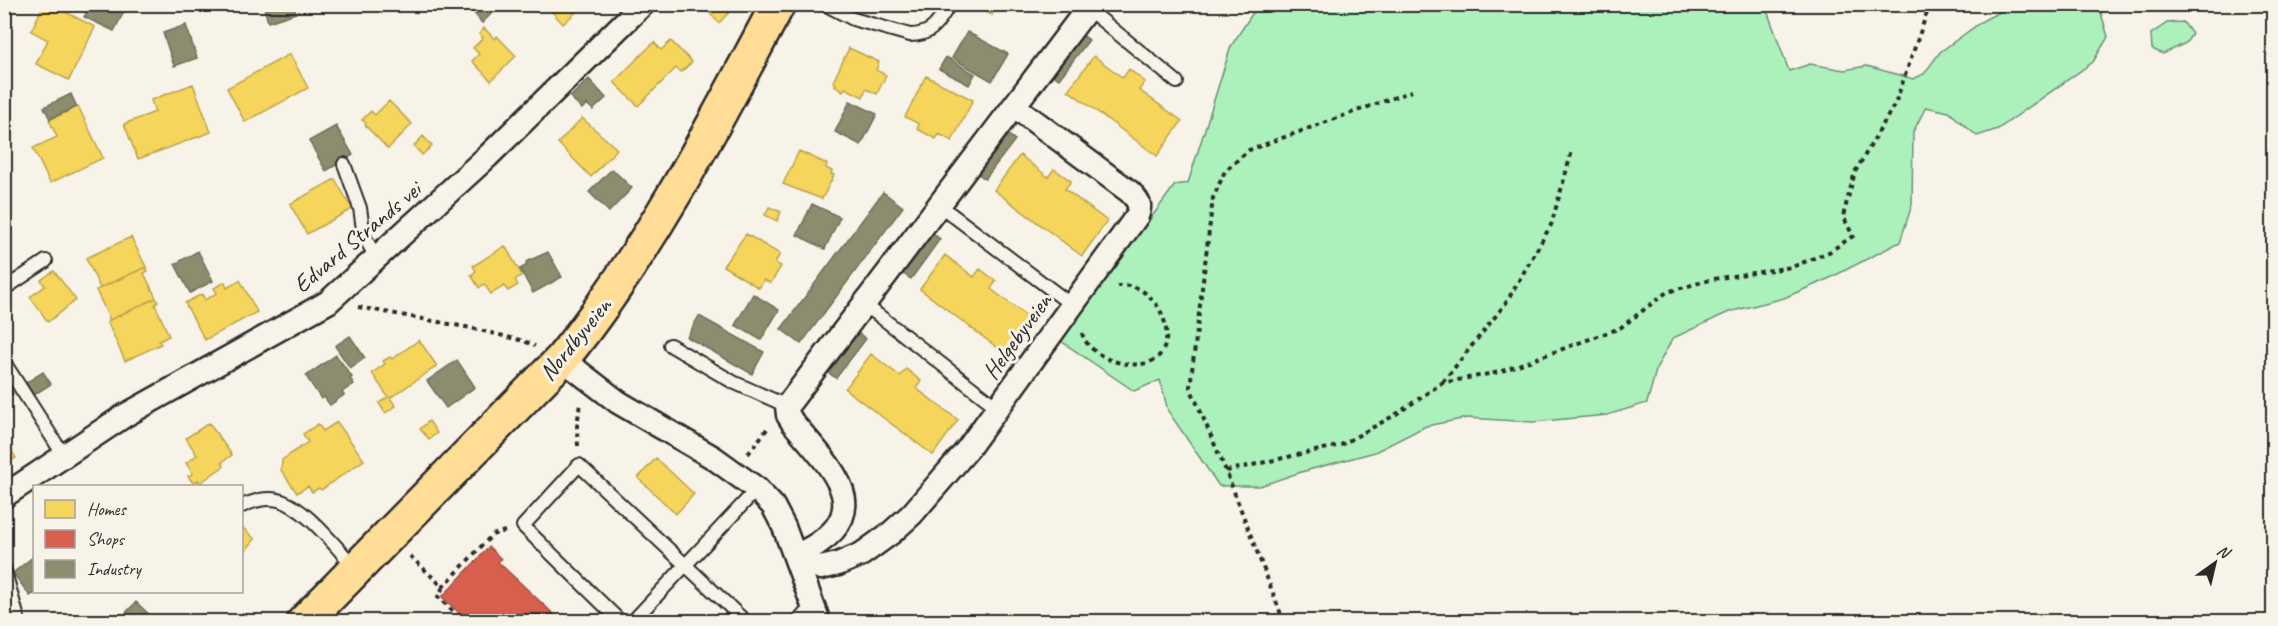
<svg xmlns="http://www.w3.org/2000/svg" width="2278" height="626" viewBox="0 0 2278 626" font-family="Caveat,sans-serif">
<rect width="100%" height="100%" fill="#f7f3e8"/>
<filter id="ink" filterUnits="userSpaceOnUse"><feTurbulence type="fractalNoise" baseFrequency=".0167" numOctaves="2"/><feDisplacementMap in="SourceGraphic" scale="12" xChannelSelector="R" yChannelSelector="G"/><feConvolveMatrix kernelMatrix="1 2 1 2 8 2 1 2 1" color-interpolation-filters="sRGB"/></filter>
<g filter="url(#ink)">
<path fill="#acf1bc" stroke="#6c8e74" stroke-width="1.5" d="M 1262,4 L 1765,5 L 1789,71 L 1810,64 L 1844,70 L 1867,66 L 1913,79 L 1924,74 L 1940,52 L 1984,20 L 2013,5 L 2089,5 L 2101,13 L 2108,37 L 2093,62 L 1998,129 L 1977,136 L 1949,112 L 1926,107 L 1913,132 L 1912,205 L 1900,242 L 1830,278 L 1784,298 L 1729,312 L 1673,338 L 1657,367 L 1647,403 L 1607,415 L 1533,422 L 1467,418 L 1426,426 L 1375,452 L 1301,472 L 1260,486 L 1219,486 L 1168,411 L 1160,380 L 1134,391 L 1061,341 L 1175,185 L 1188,183 L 1231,46 L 1252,14 Z
M 2183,22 L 2192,34 L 2186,43 L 2163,54 L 2152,49 L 2151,34 L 2167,23 Z"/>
<path fill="#f6d55c" stroke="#b9a24d" stroke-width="1.5" d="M 44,4 L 50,4 L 95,27 L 69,80 L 36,64 L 48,40 L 31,31 Z
M 545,4 L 585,4 L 563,24 Z
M 701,4 L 737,4 L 719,23 Z
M 969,4 L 996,4 L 992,15 Z
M 484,28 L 495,39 L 497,36 L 516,56 L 491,81 L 472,61 L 479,54 L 473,48 L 483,38 L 479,34 Z
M 671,41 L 692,62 L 681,72 L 676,68 L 638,106 L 614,82 L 654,42 L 661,50 Z
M 849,48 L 879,62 L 876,70 L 886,75 L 877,94 L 866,89 L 863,97 L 845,88 L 843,91 L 835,86 L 836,84 L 833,82 Z
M 290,54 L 308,88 L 245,122 L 227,88 Z
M 1094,56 L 1123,78 L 1129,69 L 1145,82 L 1139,90 L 1182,121 L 1157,156 L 1068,90 Z
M 926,76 L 973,100 L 952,141 L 939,134 L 936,139 L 917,129 L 919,124 L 905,117 Z
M 193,84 L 211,132 L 138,159 L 124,124 L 155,112 L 151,100 Z
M 389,101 L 412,124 L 388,149 L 365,125 L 366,123 L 362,120 L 371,111 L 375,115 Z
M 78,106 L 103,158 L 50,183 L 33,148 L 57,137 L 49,120 Z
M 582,118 L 617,149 L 591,177 L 558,143 Z
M 423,136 L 432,146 L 422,155 L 414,146 Z
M 799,151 L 827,164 L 826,168 L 832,171 L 831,174 L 834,175 L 822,199 L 783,184 Z
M 1020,155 L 1048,177 L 1054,169 L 1071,181 L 1065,189 L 1107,221 L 1082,256 L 994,190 Z
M 335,179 L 352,209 L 307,234 L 290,204 Z
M 769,207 L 781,212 L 777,221 L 765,215 Z
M 746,234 L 780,254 L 775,263 L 781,266 L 771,283 L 764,280 L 759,288 L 723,266 Z
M 131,237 L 146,267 L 100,288 L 86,258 Z
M 505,246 L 522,275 L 515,280 L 518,285 L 508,291 L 504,286 L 491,294 L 484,284 L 479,288 L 471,275 L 476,271 L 473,266 Z
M 945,255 L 974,277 L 980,269 L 996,281 L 991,289 L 1033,321 L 1007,355 L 920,289 Z
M 146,267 L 148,271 L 144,273 L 156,298 L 110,320 L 96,290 Z
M 54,271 L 76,300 L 48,322 L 30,297 L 45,286 L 41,280 Z
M 240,280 L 257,312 L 205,340 L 185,303 L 202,294 L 205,300 L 217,293 L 214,288 L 225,282 L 227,288 Z
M 156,298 L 158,302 L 155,304 L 169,336 L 159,341 L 161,344 L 125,361 L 107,321 Z
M 419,340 L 437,366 L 390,398 L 396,406 L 385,413 L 379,403 L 388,397 L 372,373 L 385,364 L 383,361 L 390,357 L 392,359 Z
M 871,354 L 900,376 L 906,369 L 921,381 L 916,388 L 958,420 L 933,455 L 845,389 Z
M 429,421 L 437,433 L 429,439 L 420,429 Z
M 337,422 L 364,460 L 321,490 L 319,488 L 312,492 L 308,486 L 297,493 L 281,470 L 282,460 L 308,442 L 303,434 L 318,424 L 323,431 Z
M 209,423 L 232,455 L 222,462 L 224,466 L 200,483 L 198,480 L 193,483 L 188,476 L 193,474 L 186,463 L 197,455 L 186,438 Z
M 4,438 L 16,458 L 4,465 Z
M 656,458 L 694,494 L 676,514 L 638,478 Z
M 242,527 L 255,539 L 242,555 Z"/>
<path fill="#d6604d" stroke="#a35043" stroke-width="1.5" d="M 489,547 L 501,559 L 498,562 L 562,622 L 469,622 L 442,597 Z"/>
<path fill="#8c8c6e" stroke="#6f6f5a" stroke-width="1.5" d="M 91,4 L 125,4 L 127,6 L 114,31 L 84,17 Z
M 263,4 L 293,4 L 296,13 L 268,22 Z
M 467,4 L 501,4 L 482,23 Z
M 186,25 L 197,58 L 174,66 L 163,33 Z
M 967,32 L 1008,54 L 992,81 L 952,58 Z
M 1080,33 L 1089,40 L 1059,79 L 1050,73 Z
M 946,57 L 975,74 L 969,85 L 939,69 Z
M 589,79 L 606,98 L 593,110 L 587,104 L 582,109 L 570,97 Z
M 71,94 L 77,107 L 50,119 L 44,107 Z
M 850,101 L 877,114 L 861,145 L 835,132 Z
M 336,126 L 353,155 L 326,171 L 309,141 Z
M 1006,133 L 1015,140 L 985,179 L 976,172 Z
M 612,169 L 632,188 L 609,212 L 589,192 Z
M 883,192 L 903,207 L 801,344 L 781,329 Z
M 812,204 L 840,217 L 825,249 L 797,235 Z
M 931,232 L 940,239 L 911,279 L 902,273 Z
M 198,251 L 213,281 L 190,293 L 175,264 Z
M 548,252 L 562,277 L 533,293 L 520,269 L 527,265 L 526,262 Z
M 753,294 L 779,310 L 761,340 L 735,325 Z
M 699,316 L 764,352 L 752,374 L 687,337 Z
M 857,332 L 866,339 L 836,378 L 827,372 Z
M 350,336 L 365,358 L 350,368 L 335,346 Z
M 336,355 L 352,377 L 350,378 L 354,384 L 342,392 L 344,395 L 330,405 L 324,397 L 321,399 L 306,376 Z
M 457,360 L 475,387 L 446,408 L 427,381 Z
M 43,372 L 51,384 L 32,396 L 24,384 Z
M 4,378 L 13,394 L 4,399 Z
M 34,556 L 34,592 L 37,592 L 30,596 L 13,573 Z
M 136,602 L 157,622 L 117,622 Z"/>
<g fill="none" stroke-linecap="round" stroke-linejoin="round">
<g stroke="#2b2b2b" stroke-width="16">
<path id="lane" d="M 824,4 L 853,19 L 910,35 C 930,35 936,26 946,10
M 1088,9 L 1177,82
M 344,164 L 360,208 L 364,236 L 377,259
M 939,205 L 1073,306
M 4,289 L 46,261
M 864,304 L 998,408
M 670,345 L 733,382 L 787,406
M 4,362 L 64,456
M 242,506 C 253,501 266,497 278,500 C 305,506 336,548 356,568
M 4,568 L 19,622
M 621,622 L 523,526 L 579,465 L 746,622
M 632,622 L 757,489
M 797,622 L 813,605"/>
</g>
<g stroke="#2b2b2b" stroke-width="27">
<path id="street" d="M 562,359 L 618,402 L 714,458 L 757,489 L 773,506 L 784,527 L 819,622
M 4,496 L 124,416 L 328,302 L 488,156 L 643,4
M 795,556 C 882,516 836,473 793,423 L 788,415 L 787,406 L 1091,4
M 795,556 L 821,568 L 838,564 L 862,554 L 891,533 L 912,514 L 967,450 L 1137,216 C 1142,204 1138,201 1130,192 L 1014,106"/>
</g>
<g stroke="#2b2b2b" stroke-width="38">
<path id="primary" d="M 304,622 L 562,359 C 649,251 713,127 778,4"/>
</g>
<path stroke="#2b2b2b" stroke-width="4" stroke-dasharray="4.5 4.5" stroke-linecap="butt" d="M 358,307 L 471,328 L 524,341 L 535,346
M 1082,333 C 1085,346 1101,357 1113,361 C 1196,385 1170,278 1118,286
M 1443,382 L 1506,303 L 1551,225 L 1572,151
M 578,446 L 577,427 L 580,403
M 748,454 L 767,429
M 1226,471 L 1190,387 L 1213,198 L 1225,171 L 1249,150 L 1412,91
M 410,556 L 443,587 L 492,535 L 505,531
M 443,587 L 438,597 L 464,622
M 1284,622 L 1226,471 L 1341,445 L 1395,415 L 1442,383 L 1499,372 L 1620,328 L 1667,292 L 1713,279 L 1792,267 L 1829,252 L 1853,236 L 1843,216 L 1855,172 L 1895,104 L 1930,4"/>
<use href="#lane" stroke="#f7f3e8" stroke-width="12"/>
<use href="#street" stroke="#f7f3e8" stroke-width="22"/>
<use href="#primary" stroke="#ffdd96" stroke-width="33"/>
</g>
</g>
<g text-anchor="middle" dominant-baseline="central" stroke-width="6" stroke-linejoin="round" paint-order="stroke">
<g font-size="24" fill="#2b2b2b" stroke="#f7f3e8">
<text transform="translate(357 237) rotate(-40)">Edvard Strands vei</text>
<text transform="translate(1017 336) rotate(-54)">Helgebyveien</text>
<text transform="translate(575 339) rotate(-51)">Nordbyveien</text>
</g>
</g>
<rect width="2278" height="626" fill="none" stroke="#f7f3e8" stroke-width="24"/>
<rect x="12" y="12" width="2254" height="602" fill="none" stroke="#2b2b2b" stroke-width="2" filter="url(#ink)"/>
<rect x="33" y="485" width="210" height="108" fill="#f7f3e8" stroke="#a5a39c" stroke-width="1.5"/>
<rect x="45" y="500" width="30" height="18" fill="#f6d55c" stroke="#a5a39c" stroke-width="1.5"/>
<text x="87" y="515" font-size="18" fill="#2b2b2b">Homes</text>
<rect x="45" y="530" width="30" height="18" fill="#d6604d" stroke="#a5a39c" stroke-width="1.5"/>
<text x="87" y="545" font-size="18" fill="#2b2b2b">Shops</text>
<rect x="45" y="560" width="30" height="18" fill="#8c8c6e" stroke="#a5a39c" stroke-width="1.5"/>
<text x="87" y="575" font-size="18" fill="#2b2b2b">Industry</text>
<g transform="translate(2215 563) rotate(34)" stroke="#f7f3e8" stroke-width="4.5" paint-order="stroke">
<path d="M0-4.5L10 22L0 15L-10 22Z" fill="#2b2b2b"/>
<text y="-9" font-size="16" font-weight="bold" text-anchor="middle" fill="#2b2b2b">N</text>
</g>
</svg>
